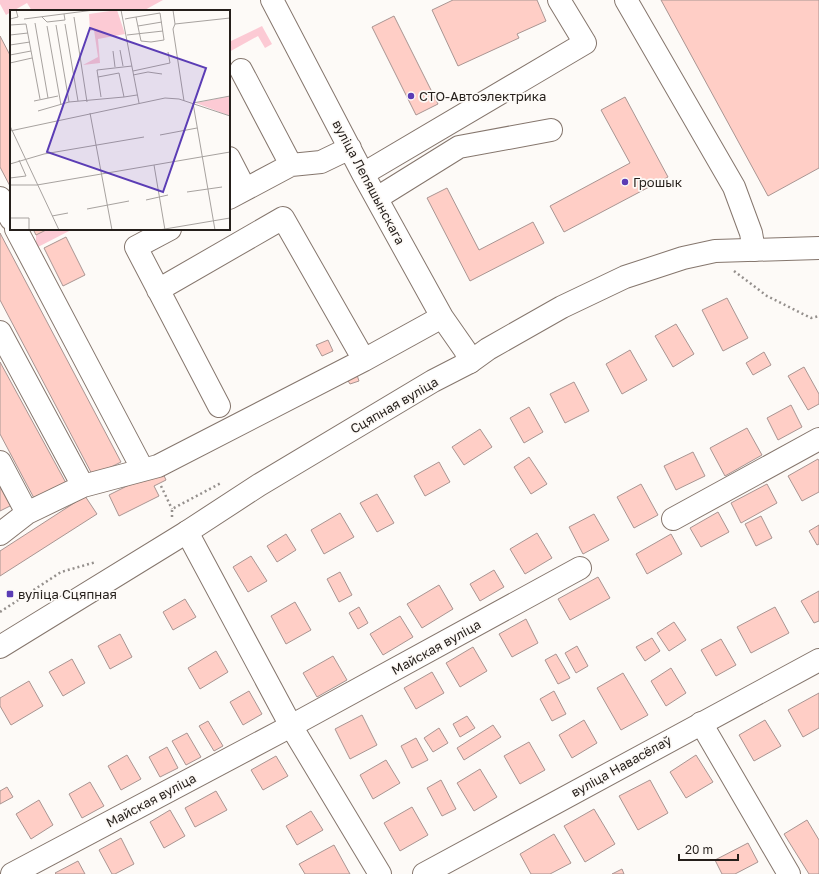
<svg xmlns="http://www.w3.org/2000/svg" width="819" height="874" viewBox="0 0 819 874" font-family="'Golos Text',sans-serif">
<rect width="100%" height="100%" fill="#fdfaf7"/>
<path fill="#fccad4" d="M 0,0 L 163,0 L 143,11 L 32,11 L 27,3 L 13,11 L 11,11 L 11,12 L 6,15 L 0,4 Z
M 262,26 L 272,44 L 265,48 L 258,36 L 229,52 L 229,42 Z
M 48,229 L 73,229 L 36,248 L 36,235 Z"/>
<path fill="#ffcec6" stroke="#a99592" d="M 453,0 L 537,0 L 546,21 L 517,34 L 519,38 L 458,66 L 432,10 Z
M 661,0 L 819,0 L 819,168 L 768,196 Z
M 394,16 L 438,104 L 416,115 L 372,27 Z
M 0,36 L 11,57 L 11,188 L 0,167 Z
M 625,97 L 668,177 L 564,232 L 550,206 L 630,163 L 601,110 Z
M 447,188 L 479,250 L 533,222 L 544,243 L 470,281 L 427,198 Z
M 33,229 L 48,229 L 36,235 Z
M 0,233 L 121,462 L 93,476 L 0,300 Z
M 66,237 L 85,275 L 63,286 L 44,248 Z
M 727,298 L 748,338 L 723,351 L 702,310 Z
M 676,324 L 694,354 L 673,367 L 655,336 Z
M 328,340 L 333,351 L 322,356 L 316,345 Z
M 630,350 L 647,380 L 622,394 L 606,364 Z
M 764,352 L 771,365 L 753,375 L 746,363 Z
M 0,362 L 66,483 L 35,500 L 0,434 Z
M 804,367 L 819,394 L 819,404 L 808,410 L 788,376 Z
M 357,375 L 359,381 L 350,384 L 347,379 Z
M 574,382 L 589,411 L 565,423 L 550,394 Z
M 791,405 L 802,427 L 778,440 L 767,418 Z
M 529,407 L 543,432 L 524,443 L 510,418 Z
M 747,428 L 762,455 L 725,476 L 710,448 Z
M 480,429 L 492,447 L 464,465 L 452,447 Z
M 693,452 L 705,476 L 676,490 L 664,466 Z
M 529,457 L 547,484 L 531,494 L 514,467 Z
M 818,459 L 819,461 L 819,492 L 802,501 L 788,476 Z
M 439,462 L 450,482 L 425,496 L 414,476 Z
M 161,469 L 166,480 L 154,486 L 159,496 L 119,516 L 109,495 Z
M 0,478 L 14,504 L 0,511 Z
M 641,484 L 658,515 L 634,528 L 617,497 Z
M 767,484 L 777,503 L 741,523 L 731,503 Z
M 377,494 L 394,523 L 377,532 L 360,503 Z
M 85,496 L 97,514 L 0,576 L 0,551 Z
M 718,512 L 729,532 L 701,547 L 690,528 Z
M 340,513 L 354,537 L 324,554 L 311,530 Z
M 594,514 L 609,540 L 583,554 L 569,527 Z
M 761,516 L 772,538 L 756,546 L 745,524 Z
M 819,525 L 819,544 L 817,545 L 809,531 Z
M 537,533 L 552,558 L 525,574 L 510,549 Z
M 286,534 L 296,550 L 277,562 L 267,546 Z
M 671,534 L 682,554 L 647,574 L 636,554 Z
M 251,556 L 267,581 L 248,592 L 233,567 Z
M 494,570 L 504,587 L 480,601 L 470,584 Z
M 340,572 L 352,595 L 339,602 L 327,579 Z
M 598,577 L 610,598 L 570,620 L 558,599 Z
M 439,585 L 453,609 L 422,628 L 407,604 Z
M 819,591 L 819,621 L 814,623 L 801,601 Z
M 185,599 L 196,617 L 173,630 L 163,612 Z
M 295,602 L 311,630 L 286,644 L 271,616 Z
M 359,607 L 368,623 L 358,629 L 349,613 Z
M 775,607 L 789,633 L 751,653 L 737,627 Z
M 400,616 L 413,637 L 383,655 L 370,634 Z
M 526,619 L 538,643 L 512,657 L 499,634 Z
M 674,622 L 686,640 L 669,651 L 657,633 Z
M 120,634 L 132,657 L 110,669 L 98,646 Z
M 652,638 L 660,651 L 645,661 L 636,647 Z
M 721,639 L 736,665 L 716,676 L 701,650 Z
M 577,646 L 588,666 L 576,673 L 565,653 Z
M 473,647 L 487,671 L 460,687 L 446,663 Z
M 216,651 L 228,672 L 200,689 L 188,668 Z
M 556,654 L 570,678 L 558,684 L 545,660 Z
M 333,656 L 347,680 L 317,697 L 303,673 Z
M 72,659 L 85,683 L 63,696 L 49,672 Z
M 671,668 L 686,693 L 666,706 L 651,681 Z
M 432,672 L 444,693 L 416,709 L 404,688 Z
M 623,673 L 648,715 L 621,730 L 597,688 Z
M 29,681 L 43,706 L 11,725 L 0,706 L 0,698 Z
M 249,691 L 262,714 L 243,725 L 230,702 Z
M 554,691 L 566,714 L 552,721 L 540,699 Z
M 819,693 L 819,728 L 803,737 L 788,710 Z
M 362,715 L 377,745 L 350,759 L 335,729 Z
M 467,716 L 475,728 L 460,737 L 453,724 Z
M 584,720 L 597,743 L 572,758 L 559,735 Z
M 765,720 L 781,746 L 754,761 L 739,735 Z
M 208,721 L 223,746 L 214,751 L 199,726 Z
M 493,725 L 501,737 L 464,760 L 457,748 Z
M 439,728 L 448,743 L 433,752 L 424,738 Z
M 187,733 L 201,757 L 186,765 L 172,741 Z
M 416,738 L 428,760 L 412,768 L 401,746 Z
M 529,742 L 545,770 L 520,784 L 504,756 Z
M 167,747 L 178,768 L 160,777 L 149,757 Z
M 127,755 L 141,779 L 121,790 L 108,766 Z
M 696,755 L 713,782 L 686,798 L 670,772 Z
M 276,756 L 288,776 L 263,790 L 251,770 Z
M 386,760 L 400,783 L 373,799 L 360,775 Z
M 480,769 L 497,797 L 474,811 L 457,783 Z
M 441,780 L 456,809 L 442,816 L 427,788 Z
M 650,780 L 668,813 L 638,830 L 619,796 Z
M 90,782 L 104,806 L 82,818 L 69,794 Z
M 7,787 L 13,797 L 0,804 L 0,791 Z
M 216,791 L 227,810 L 195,827 L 185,808 Z
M 39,800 L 53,825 L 31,839 L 16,814 Z
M 412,807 L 428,835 L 400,851 L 384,823 Z
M 594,809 L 615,844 L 585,862 L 564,826 Z
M 170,810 L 185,836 L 164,848 L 150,822 Z
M 311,811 L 323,830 L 297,845 L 286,826 Z
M 807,820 L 819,840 L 819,874 L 809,874 L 784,834 Z
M 554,834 L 571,863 L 550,874 L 531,874 L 520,854 Z
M 121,838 L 134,864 L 115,874 L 112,874 L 99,850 Z
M 748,843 L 758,862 L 735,874 L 722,874 L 715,860 Z
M 334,845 L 350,874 L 305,874 L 299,864 Z
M 78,861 L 85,874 L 56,874 L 55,873 Z
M 622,869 L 624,874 L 612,874 Z"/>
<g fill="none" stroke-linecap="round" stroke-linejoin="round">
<g stroke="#85766d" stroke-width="24">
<path id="minor" d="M 272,0 L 363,174 L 442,317 L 465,350 L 470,362
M 626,0 L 734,187 L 751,233 L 754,250
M 241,70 L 291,165
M 229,158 L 245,189
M 363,174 L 585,43 L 559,0
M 0,198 L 11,219
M 229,198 L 291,165 L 321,162 L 350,148
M 377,198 L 459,147 L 551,130
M 16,229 L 143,470
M 170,229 L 136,247 L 219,406
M 158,290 L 283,218 L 364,360 L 442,317
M 0,332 L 83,486
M 0,462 L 27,513
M 673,519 L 819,439
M 187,532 L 291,726 L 380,874
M 0,534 L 27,513 L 83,486 L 158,466 L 364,360
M 701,723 L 789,874
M 12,874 L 291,726 L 580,568"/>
</g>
<g stroke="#85766d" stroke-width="24">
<path id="major" d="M 0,647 L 187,532 L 259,485 L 433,381 L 470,362 L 488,349 L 562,307 L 625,277 L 683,258 L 715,251 L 819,248
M 424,874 L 819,660"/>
</g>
<path stroke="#95908d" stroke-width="2.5" stroke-dasharray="2 3" stroke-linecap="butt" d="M 734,271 L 767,296 L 811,318 L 819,316
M 161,486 L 172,509
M 172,517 L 172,509 L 221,483
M 0,612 L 61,572 L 96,562"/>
<use href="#minor" stroke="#fff" stroke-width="22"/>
<use href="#major" stroke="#fff" stroke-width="22"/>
</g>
<g fill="#5b3db5" stroke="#fdfaf7" stroke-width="1.5">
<circle cx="411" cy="96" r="4"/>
<circle cx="625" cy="182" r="4"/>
<rect x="6" y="590" width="8" height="8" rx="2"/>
</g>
<g text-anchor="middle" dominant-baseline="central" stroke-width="3.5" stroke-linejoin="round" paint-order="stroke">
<g font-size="13" fill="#251f1b" stroke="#fdfaf7" text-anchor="start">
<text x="419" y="96">СТО-Автоэлектрика</text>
<text x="633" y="182">Грошык</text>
<text x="18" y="594">вуліца Сцяпная</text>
</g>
<g font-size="13" fill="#251f1b" stroke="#fdfaf7">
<text transform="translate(369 182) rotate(62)">вуліца Лепяшынскага</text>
<text transform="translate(394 405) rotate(-30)">Сцяпная вуліца</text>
<text transform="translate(436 647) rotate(-29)">Майская вуліца</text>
<text transform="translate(621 766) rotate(-29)">вуліца Навасёлаў</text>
<text transform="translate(151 800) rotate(-28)">Майская вуліца</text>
</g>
</g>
<g transform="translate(10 10)">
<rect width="220" height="220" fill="#fdfaf7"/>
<path d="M 107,0 L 115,24 L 88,29 L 90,53 L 73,55 L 88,47 L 84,20 L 80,21 L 79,4 ZM 220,86 L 220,106 L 186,93 Z" fill="#fccad4"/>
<path fill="none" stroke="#a7a29f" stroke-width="1" d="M 111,0 L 129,93M 163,0 L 165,14 L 220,8M 32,7 L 37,12 L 55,10 L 54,4M 64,7 L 77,92M 0,9 L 8,7 L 6,0M 14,9 L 84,0M 115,9 L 120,8 L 150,3 L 154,30 L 141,32 L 131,31 L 126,7M 25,13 L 38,88M 55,14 L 68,91M 165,14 L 163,19 L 174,91M 0,15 L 16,14 L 30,89M 46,15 L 59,92M 37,16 L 51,95M 128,16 L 152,12M 0,25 L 18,23M 117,25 L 153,21M 0,35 L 20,32M 110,40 L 113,56M 103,41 L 105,57M 0,45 L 21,41M 0,53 L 22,48M 123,61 L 160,53 L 158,42M 123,65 L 138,62 L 152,64M 88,67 L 109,63 L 114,87 L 127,85M 91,87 L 87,60 L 122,56M 24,91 L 48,86M 28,101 L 59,92 L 114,87M 80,103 L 102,220M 0,116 L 49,220M 0,121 L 155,88 L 169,89 L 220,106M 150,125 L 187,118M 0,154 L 34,144 L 134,127M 144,155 L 155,220M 0,168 L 16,166 L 9,150M 0,175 L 27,175 L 220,142M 177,182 L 212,177M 136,190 L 158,185M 77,199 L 119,191M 42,206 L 58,203M 0,208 L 19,208 L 19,220M 149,220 L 220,208M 205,220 L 183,93 L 220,86"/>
<path fill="#5b3db5" fill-opacity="0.15" stroke="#5b3db5" stroke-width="2" d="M 80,18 L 196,58 L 153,182 L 37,142 Z"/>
<rect width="220" height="220" fill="none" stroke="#251f1b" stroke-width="2"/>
</g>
<path d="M679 854v6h59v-6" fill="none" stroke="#251f1b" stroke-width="2"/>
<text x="685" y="854" font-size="12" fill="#251f1b" stroke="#fdfaf7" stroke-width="3" paint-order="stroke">20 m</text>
</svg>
